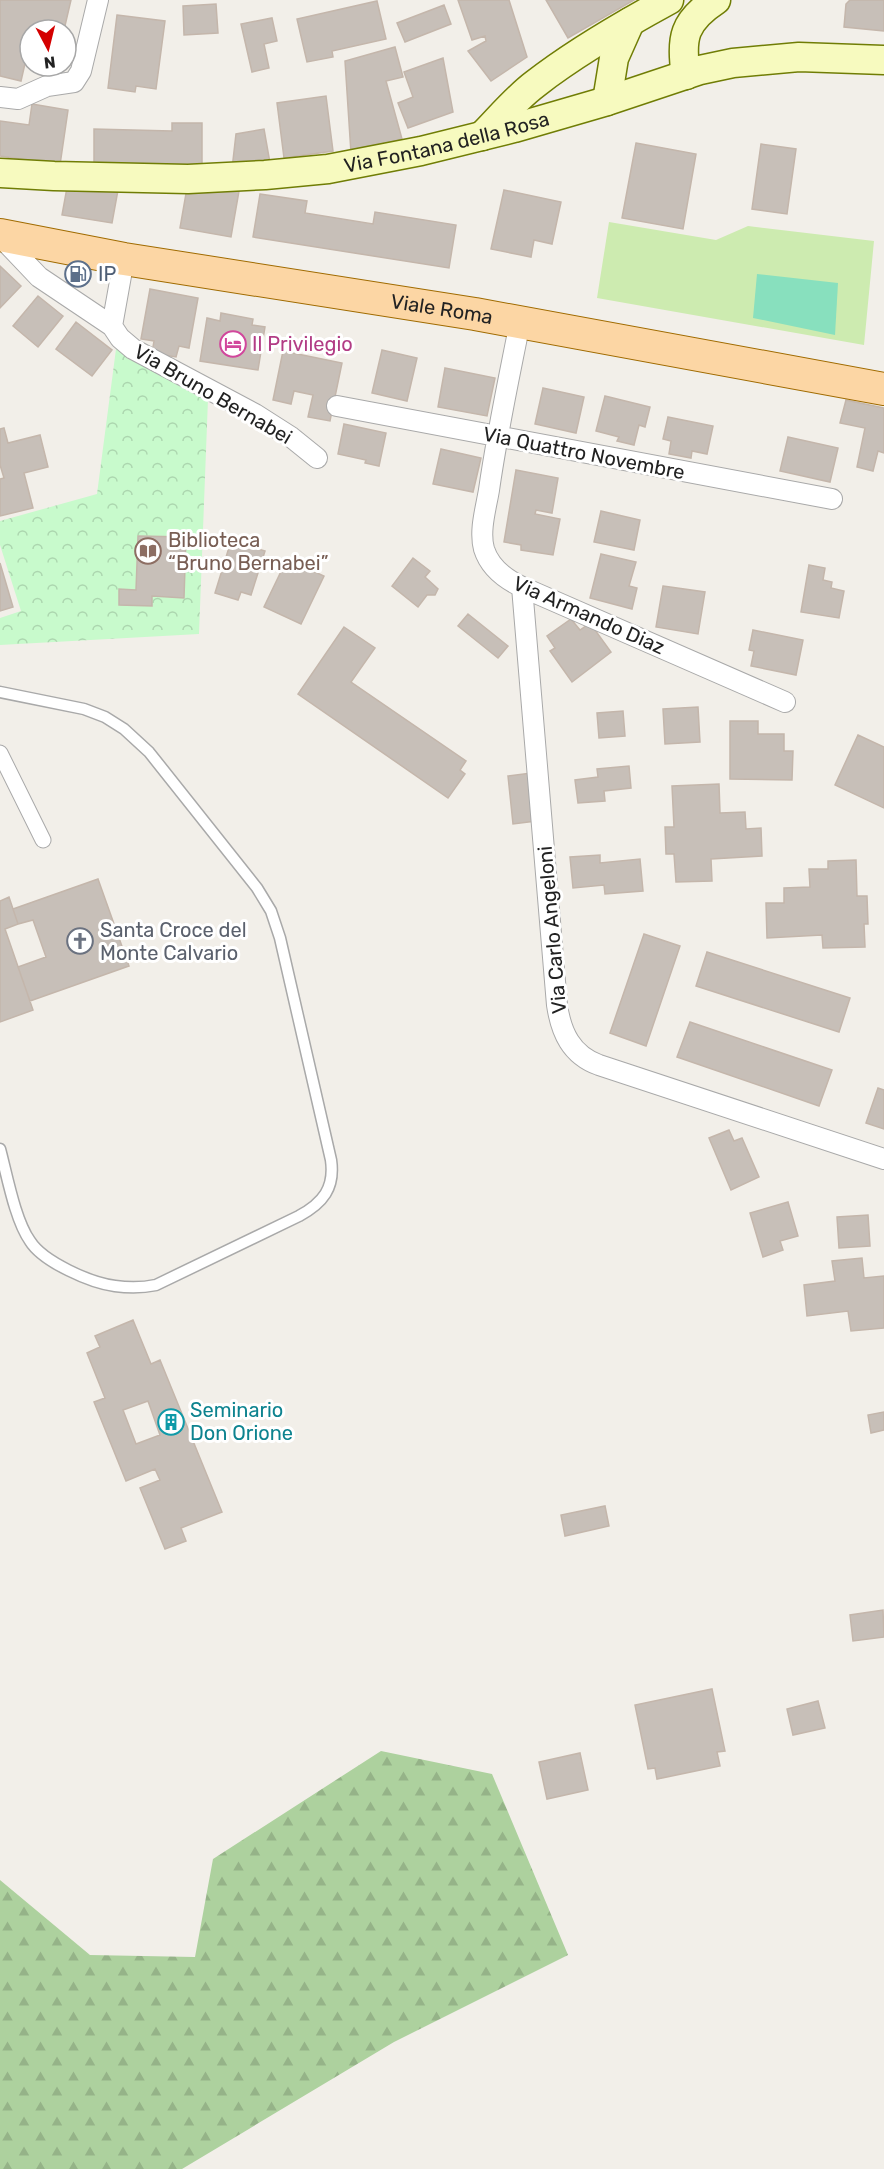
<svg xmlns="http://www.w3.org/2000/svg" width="884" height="2169" viewBox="0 0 884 2169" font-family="Rubik,sans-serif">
<defs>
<pattern id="forest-firs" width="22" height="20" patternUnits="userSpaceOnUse" patternTransform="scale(1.5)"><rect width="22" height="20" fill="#add19e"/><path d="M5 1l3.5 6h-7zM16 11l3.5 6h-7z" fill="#95b388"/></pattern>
<pattern id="park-crowns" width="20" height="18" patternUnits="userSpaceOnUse" patternTransform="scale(1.5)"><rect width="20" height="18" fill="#c8facc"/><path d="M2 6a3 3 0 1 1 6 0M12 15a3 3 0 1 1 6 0" fill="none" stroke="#acd6af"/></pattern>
</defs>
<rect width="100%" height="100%" fill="#f2efe9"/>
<path fill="url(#forest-firs)" d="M 381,1751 L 492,1774 L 568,1955 L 394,2042 L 182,2169 L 0,2169 L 0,1880 L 90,1955 L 195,1957 L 213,1859 Z"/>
<path fill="url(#park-crowns)" d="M 116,349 L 208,399 L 199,634 L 0,645 L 0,618 L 21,611 L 0,545 L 0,521 L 97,494 Z"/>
<path fill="#cdebb0" d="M 609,222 L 716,240 L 748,226 L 874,241 L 864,345 L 597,298 Z"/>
<path fill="#88e0be" d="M 757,274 L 838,283 L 835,335 L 753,318 Z"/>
<path fill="#c7bfb8" stroke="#c4b6ab" stroke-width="1.5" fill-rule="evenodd" d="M 0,0 L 71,0 L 64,30 L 30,30 L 30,42 L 21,81 L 0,76 Z
M 458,0 L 509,0 L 527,57 L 491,81 L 468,51 L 486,41 L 485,36 L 472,40 Z
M 546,0 L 634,0 L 568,38 Z
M 850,0 L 884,0 L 884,31 L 844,27 L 846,4 Z
M 377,1 L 386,39 L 332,51 L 333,57 L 307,62 L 297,19 Z
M 216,4 L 218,33 L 184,35 L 183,6 Z
M 444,5 L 451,24 L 405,42 L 397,23 Z
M 117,15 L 165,21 L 156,89 L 136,86 L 135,92 L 108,88 Z
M 272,18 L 277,41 L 264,44 L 269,68 L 252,72 L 241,24 Z
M 395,47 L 403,77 L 386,81 L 402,139 L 351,153 L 345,61 Z
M 443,58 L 453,112 L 408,128 L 398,103 L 413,97 L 404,72 Z
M 326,96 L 333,151 L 284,158 L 277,103 Z
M 32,104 L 68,110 L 60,165 L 0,156 L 0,121 L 29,125 Z
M 172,123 L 202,123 L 202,175 L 94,173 L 94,129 L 172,131 Z
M 264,129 L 270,163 L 232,169 L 236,134 Z
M 636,143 L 696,154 L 683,229 L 622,218 Z
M 761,144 L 796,149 L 787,214 L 752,209 Z
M 68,182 L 118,190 L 112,223 L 62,215 Z
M 188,182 L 239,191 L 231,237 L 180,228 Z
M 504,190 L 561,202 L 552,244 L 534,240 L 531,257 L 491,249 Z
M 260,194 L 307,201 L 305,213 L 373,224 L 375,212 L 456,225 L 449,268 L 253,237 Z
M 0,266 L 21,286 L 0,308 Z
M 150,289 L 198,298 L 189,348 L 179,346 L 176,357 L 152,353 L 154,341 L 141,339 Z
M 38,296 L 63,316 L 38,347 L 13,326 Z
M 221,313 L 253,319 L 252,325 L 265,327 L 258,370 L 200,361 L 207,318 L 220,321 Z
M 76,322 L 112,350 L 92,376 L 56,349 Z
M 382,350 L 417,358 L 407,401 L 372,393 Z
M 283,351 L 342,363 L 330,421 L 308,417 L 313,395 L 294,391 L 291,404 L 273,400 Z
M 445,368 L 495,378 L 487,416 L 438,407 Z
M 543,388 L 584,397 L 576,433 L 535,424 Z
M 605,396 L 650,407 L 645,427 L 639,425 L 634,445 L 617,441 L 619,437 L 596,431 Z
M 846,400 L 884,408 L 884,453 L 878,451 L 873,471 L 857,467 L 865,428 L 840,423 Z
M 668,417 L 713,426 L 707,454 L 692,451 L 691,458 L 669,454 L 671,441 L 663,439 Z
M 344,424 L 386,433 L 379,466 L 365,463 L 366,460 L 338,454 Z
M 4,428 L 8,443 L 40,435 L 48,467 L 24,473 L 33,508 L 0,516 L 0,479 L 4,478 L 0,465 L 0,429 Z
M 788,437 L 838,448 L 830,482 L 780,471 Z
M 441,449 L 481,458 L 473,492 L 433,484 Z
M 516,470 L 558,478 L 552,513 L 536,510 L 535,514 L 560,519 L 553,555 L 521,550 L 521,545 L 504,542 Z
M 601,511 L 640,520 L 634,550 L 594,542 Z
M 138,536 L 186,537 L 184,598 L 152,596 L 152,606 L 119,605 L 119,589 L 136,590 Z
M 231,541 L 265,551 L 251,595 L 241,592 L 238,600 L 215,593 Z
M 601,554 L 636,562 L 629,586 L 637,588 L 632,609 L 590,598 Z
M 413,558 L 430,571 L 425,577 L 438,589 L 435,595 L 427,595 L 418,607 L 392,586 Z
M 287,559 L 324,576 L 301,624 L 264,607 Z
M 0,563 L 13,607 L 0,611 Z
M 809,565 L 825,568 L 823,580 L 832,582 L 831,588 L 844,591 L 839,618 L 801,612 Z
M 663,586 L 705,592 L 698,634 L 656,627 Z
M 468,614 L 508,646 L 498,658 L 458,626 Z
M 571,619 L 580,630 L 590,623 L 611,652 L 572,682 L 550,651 L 555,648 L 547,636 Z
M 344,627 L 375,648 L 351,682 L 466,761 L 460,770 L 465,774 L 448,798 L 298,694 Z
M 753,630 L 803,640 L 796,675 L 751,666 L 754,651 L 749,650 Z
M 698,707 L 700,742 L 665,744 L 663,709 Z
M 623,711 L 625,736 L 599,738 L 597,713 Z
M 730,721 L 758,721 L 758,734 L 784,734 L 784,751 L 793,751 L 792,780 L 730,779 Z
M 858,735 L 884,747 L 884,808 L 835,785 Z
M 629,766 L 631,788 L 604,791 L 605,801 L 578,803 L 575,780 L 598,777 L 597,769 Z
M 531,773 L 536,821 L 513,824 L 508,776 Z
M 719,784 L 720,813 L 745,812 L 746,829 L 761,828 L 762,856 L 711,859 L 712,881 L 676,882 L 674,854 L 666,854 L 665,827 L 674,827 L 672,786 Z
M 600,855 L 600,863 L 640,859 L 643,891 L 605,894 L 604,885 L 573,888 L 570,857 Z
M 856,860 L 857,896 L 867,896 L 868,924 L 864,924 L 865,947 L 823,948 L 822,935 L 767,938 L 766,903 L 784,903 L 784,888 L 810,887 L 809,869 L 828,869 L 828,861 Z
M 98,879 L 129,966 L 30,1001 L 18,967 L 46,957 L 33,920 L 18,924 L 13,909 Z
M 9,897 L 18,924 L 5,929 L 33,1010 L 0,1022 L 0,901 Z
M 644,934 L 680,946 L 646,1046 L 610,1033 Z
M 707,952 L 850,998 L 839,1032 L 696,986 Z
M 690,1022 L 832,1070 L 819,1106 L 677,1057 Z
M 878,1088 L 884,1090 L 884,1129 L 866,1123 Z
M 729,1130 L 734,1141 L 742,1138 L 759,1177 L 731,1190 L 709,1138 Z
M 788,1202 L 798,1236 L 780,1241 L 783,1250 L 763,1257 L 750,1213 Z
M 868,1215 L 870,1246 L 839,1248 L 837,1217 Z
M 862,1258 L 864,1278 L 884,1276 L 884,1328 L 851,1331 L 848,1311 L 807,1316 L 804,1285 L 835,1281 L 832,1261 Z
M 133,1320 L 151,1364 L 160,1360 L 222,1512 L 181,1528 L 186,1541 L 165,1549 L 140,1488 L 160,1480 L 155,1469 L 126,1481 L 94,1402 L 105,1398 L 87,1353 L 100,1347 L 95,1336 ZM 148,1401 L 160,1435 L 136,1444 L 123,1410 Z
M 884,1412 L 884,1430 L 871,1433 L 868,1415 Z
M 605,1506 L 609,1526 L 565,1536 L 561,1515 Z
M 883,1610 L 884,1637 L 853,1641 L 850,1615 Z
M 712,1689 L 725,1751 L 717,1752 L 720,1766 L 657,1779 L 655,1768 L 648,1769 L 635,1705 Z
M 818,1701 L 825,1728 L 793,1735 L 787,1709 Z
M 580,1753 L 588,1790 L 547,1799 L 539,1762 Z"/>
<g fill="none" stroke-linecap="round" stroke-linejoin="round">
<g stroke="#a9a9a9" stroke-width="13">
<path id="service" d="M 0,692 L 84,709 L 105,717 L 124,729 L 149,752 L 257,888 L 271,911 L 280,938 L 331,1160 C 335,1188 323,1203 299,1216 L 156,1285 C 142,1288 129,1288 115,1286 C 91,1283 43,1262 30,1241 C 15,1220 7,1175 0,1149"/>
</g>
<g stroke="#a9a9a9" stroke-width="17">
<path id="pedestrian" d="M 0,753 L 43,840"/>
</g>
<g stroke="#a9a9a9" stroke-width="22">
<path id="minor" d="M 0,97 L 18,99 L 47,86 L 74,82 L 81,71 L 98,0
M 0,236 L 39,277 L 112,326 L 120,338 L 133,349 L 255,414 L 291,437 L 317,458
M 520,322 C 509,378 497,433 489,490 C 486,508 479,531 484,549 C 490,568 505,579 522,587 L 785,702
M 112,326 L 124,259
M 337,406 L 832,499
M 522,587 L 557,1005 C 561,1032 571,1055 599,1065 L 884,1159"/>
</g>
<g stroke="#707d05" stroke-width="31">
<g id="secondary">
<path d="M 686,75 C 680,38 684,21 716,0"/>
<path d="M 607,101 L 614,58 L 630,22"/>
<path d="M 482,136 C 499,119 515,99 535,84 C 576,52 623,25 669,0"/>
<path id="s1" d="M 0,173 L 54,176 L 188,179 L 265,175 L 328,169 L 421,151 L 514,128 L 607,101 L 700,70 L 733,63 L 799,57 L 884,60"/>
</g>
</g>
<g stroke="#a06b00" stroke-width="34">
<g id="primary">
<path id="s2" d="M 0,235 L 124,259 L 475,314 L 884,389"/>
</g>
</g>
<use href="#service" stroke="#fff" stroke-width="10"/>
<use href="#pedestrian" stroke="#fff" stroke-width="15"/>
<use href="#minor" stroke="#fff" stroke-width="20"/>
<use href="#secondary" stroke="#f7fabf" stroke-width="28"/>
<use href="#primary" stroke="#fcd6a4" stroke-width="32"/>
</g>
<defs>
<g id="fuel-ring" transform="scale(1.35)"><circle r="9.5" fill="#fff" stroke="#5c6f8a" stroke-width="1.5"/><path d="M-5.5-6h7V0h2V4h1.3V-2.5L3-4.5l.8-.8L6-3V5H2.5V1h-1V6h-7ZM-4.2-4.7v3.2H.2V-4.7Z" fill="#5c6f8a"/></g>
<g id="hotel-ring" transform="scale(1.35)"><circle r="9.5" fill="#fff" stroke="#d1479c" stroke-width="1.5"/><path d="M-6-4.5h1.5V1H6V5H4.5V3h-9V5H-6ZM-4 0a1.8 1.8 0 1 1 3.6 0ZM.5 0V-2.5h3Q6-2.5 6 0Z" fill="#d1479c"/></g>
<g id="library-ring" transform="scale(1.35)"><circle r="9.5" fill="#fff" stroke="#8d6e63" stroke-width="1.5"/><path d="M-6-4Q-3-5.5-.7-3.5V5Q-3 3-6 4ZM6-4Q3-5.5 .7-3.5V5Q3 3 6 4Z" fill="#8d6e63"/></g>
<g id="church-ring" transform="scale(1.35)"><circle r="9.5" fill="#fff" stroke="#6b7280" stroke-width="1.5"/><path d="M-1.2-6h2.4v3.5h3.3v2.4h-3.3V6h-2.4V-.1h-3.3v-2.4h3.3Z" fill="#6b7280"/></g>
<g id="building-ring" transform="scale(1.35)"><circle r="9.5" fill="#fff" stroke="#0f9aa8" stroke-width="1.5"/><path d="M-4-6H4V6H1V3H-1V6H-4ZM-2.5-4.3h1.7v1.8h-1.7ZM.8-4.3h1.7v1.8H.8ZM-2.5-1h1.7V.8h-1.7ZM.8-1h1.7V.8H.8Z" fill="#0f9aa8"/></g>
</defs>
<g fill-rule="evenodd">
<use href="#fuel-ring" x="78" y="274"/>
<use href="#hotel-ring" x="233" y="344"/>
<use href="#library-ring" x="148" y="551"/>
<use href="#church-ring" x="80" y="941"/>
<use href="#building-ring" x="171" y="1422"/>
</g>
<g text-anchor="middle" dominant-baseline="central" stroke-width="6" stroke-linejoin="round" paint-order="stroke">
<g font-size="20" fill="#222" stroke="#fff">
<text stroke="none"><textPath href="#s1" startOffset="450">Via Fontana della Rosa</textPath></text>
<text stroke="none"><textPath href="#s2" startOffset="448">Viale Roma</textPath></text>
<text transform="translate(213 394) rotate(30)">Via Bruno Bernabei</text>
<text transform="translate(584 453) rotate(11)">Via Quattro Novembre</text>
<text transform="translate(589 615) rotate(24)">Via Armando Diaz</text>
<text transform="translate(552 930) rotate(-95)">Via Carlo Angeloni</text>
</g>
<g font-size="20" fill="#4e5e75" stroke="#fff" text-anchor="start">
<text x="98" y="274">IP</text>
</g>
<g font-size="20" fill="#b23c85" stroke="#fff" text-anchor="start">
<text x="252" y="344">Il Privilegio</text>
</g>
<g font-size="20" fill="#785e54" stroke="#fff" text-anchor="start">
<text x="168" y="540">Biblioteca<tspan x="168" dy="23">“Bruno Bernabei”</tspan></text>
</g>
<g font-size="20" fill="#5b616d" stroke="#fff" text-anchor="start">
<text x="100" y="930">Santa Croce del<tspan x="100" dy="23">Monte Calvario</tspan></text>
</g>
<g font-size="20" fill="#0d838f" stroke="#fff" text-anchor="start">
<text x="190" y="1410">Seminario<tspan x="190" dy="23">Don Orione</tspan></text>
</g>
</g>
<g transform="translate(48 48) rotate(173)"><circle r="28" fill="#ffffff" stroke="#a7a7a7" stroke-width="1.5"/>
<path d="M0-4.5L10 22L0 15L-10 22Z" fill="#d40000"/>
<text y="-9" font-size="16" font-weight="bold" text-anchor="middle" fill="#222222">N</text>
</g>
</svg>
